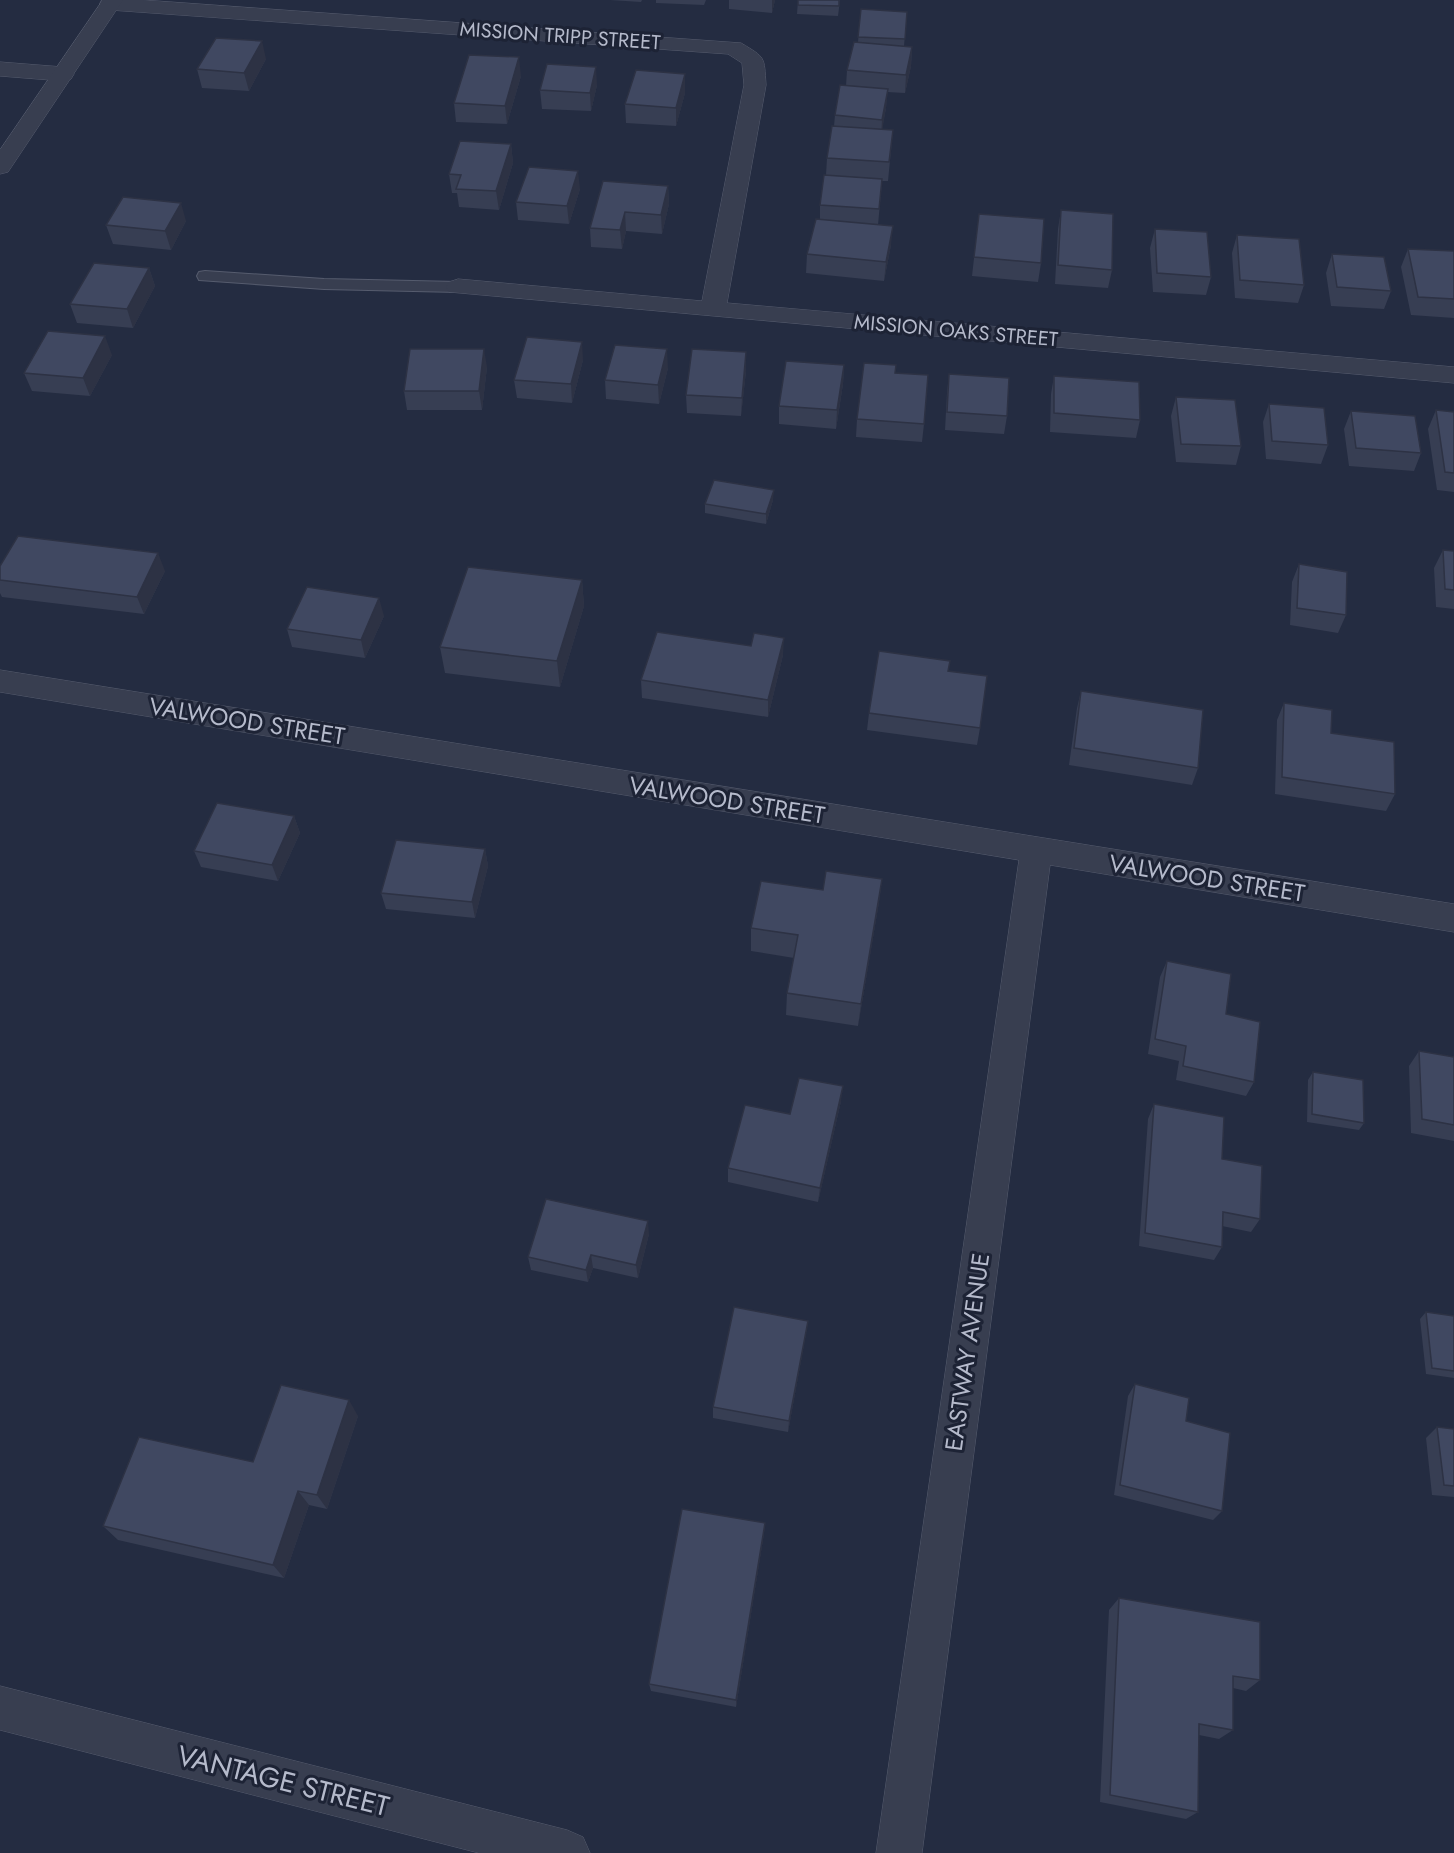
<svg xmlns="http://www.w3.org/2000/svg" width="1454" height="1853" viewBox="0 0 1454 1853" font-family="Jost,sans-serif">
<rect width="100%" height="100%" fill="#242c41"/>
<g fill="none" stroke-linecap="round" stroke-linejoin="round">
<g stroke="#565c6e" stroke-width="2">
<path id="service" d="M 205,271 L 324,279 L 458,282 L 464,283 L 466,287 L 464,291 L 458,292 L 324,289 L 199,280 L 197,276 L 199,272 Z"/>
</g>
<g stroke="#565c6e" stroke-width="1">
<path id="minor" d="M 102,0 L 143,0 L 741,43 C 766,58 764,56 766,85 L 727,303 L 1454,367 L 1454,383 L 449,292 L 446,287 L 449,282 L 458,279 L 702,301 L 744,85 L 742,63 L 728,54 L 110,10 L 103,8 L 100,4 Z
M 0,62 L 63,67 L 71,69 L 74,74 L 71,79 L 63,81 L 0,76 Z
M 0,670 L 1454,904 L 1454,932 L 1050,865 L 922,1853 L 876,1853 L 1019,860 L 0,692 Z
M 0,1686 L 567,1830 L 583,1837 L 590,1853 L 479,1853 L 0,1730 Z"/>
</g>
<g stroke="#565c6e" stroke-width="1">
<path id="tertiary" d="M 103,0 L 123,0 L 8,172 L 0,174 L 0,150 Z"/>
</g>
<use href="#service" fill="#383e50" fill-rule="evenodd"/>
<use href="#minor" fill="#383e50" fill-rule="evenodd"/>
<use href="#tertiary" fill="#383e50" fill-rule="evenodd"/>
</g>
<path fill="#373e53" d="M 610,0 L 642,0 L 641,2 Z
M 656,0 L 706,0 L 704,5 L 656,3 Z
M 729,0 L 775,0 L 772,13 L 729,9 Z
M 798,0 L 840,0 L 838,16 L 797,14 Z
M 861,9 L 907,12 L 904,46 L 912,47 L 911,66 L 905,93 L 887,92 L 886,108 L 882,129 L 893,130 L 888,181 L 882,181 L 878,225 L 891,245 L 884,281 L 806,273 L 807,254 L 820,219 L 820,205 L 826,175 L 827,158 L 834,126 L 835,115 L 846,86 L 847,70 L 858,42 Z
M 266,59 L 249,91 L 202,88 L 197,69 Z
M 685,74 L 685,93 L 676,126 L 626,123 L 625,104 Z
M 521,76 L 507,124 L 456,122 L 454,103 Z
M 597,85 L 591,111 L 542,109 L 540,90 Z
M 511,144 L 513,163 L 499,210 L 459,207 L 457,193 L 452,193 L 449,174 Z
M 668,186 L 669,204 L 662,234 L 626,231 L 622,249 L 591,247 L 590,228 Z
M 580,189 L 569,224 L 518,220 L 516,202 Z
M 1061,210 L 1112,270 L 1108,288 L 1055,284 L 1058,229 Z
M 979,214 L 1041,263 L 1038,282 L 972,276 Z
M 186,221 L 171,250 L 113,244 L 106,225 Z
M 1155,229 L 1211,277 L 1206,295 L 1153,292 L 1150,248 Z
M 1237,235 L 1304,285 L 1298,303 L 1235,298 L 1232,253 Z
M 1408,249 L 1454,251 L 1454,318 L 1411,315 L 1401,267 Z
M 1332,254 L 1391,291 L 1384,309 L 1331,306 L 1326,273 Z
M 149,268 L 155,286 L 133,328 L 77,323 L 70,304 Z
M 746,352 L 746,371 L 741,416 L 687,413 L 686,395 Z
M 112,355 L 90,396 L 32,391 L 24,373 Z
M 583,360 L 572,403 L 517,398 L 514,380 Z
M 844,365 L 843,384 L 836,429 L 779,424 L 779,406 Z
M 487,367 L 482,410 L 407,410 L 404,391 Z
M 668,368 L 659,404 L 606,399 L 605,380 Z
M 896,373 L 924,424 L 922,442 L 856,437 L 857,419 Z
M 949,374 L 1007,416 L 1004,434 L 945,430 L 947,393 Z
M 1054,376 L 1140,420 L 1136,438 L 1050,432 L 1051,394 Z
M 1176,397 L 1241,446 L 1236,465 L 1176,462 L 1171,416 Z
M 1269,404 L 1328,445 L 1321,464 L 1266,459 L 1263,422 Z
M 1436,410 L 1454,412 L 1454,492 L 1437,490 L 1428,429 Z
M 1351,411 L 1421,453 L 1414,471 L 1349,466 L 1344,429 Z
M 773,500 L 766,524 L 705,513 L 705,504 Z
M 1443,550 L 1454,551 L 1454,609 L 1436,607 L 1434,568 Z
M 1299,564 L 1346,615 L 1338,633 L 1290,625 L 1292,582 Z
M 0,566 L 165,571 L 144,614 L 2,597 L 0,593 Z
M 582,580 L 584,606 L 560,687 L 445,673 L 440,647 Z
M 384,616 L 365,658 L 292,647 L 287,629 Z
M 751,646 L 783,655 L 768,717 L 642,698 L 641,680 Z
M 1081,691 L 1198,768 L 1192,785 L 1069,765 L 1077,708 Z
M 1284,703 L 1331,733 L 1395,794 L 1386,811 L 1275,794 L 1277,720 Z
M 869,713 L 980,728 L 977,745 L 867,730 Z
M 294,816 L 300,833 L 278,881 L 201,867 L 194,851 Z
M 485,849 L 488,866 L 475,918 L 386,909 L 381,893 Z
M 882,879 L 879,902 L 858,1026 L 786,1015 L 787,993 L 794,958 L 751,951 L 751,928 L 823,890 Z
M 1167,961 L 1226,1014 L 1254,1082 L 1246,1096 L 1176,1080 L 1179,1061 L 1148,1054 L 1160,977 Z
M 1419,1051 L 1454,1057 L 1454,1141 L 1411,1133 L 1409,1066 Z
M 1313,1072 L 1364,1123 L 1359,1130 L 1307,1122 L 1308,1080 Z
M 841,1101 L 818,1202 L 728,1182 L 728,1168 L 790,1114 Z
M 1154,1104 L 1222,1159 L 1260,1219 L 1251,1232 L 1222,1226 L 1222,1247 L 1214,1260 L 1139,1246 L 1148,1119 Z
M 649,1234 L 638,1278 L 593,1268 L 588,1282 L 531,1270 L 528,1257 Z
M 1426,1312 L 1454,1316 L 1454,1378 L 1426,1374 L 1420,1319 Z
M 808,1321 L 806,1333 L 788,1432 L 713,1418 L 713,1407 Z
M 1135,1384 L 1186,1421 L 1222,1511 L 1213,1520 L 1114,1495 L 1128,1396 Z
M 358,1416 L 327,1509 L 309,1505 L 284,1578 L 118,1540 L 103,1526 L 253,1462 Z
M 1437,1427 L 1454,1429 L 1454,1497 L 1432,1495 L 1426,1438 Z
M 765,1523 L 764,1533 L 736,1707 L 651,1691 L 649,1684 Z
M 1119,1598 L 1260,1680 L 1246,1691 L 1233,1688 L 1233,1730 L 1219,1739 L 1199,1735 L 1198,1812 L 1186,1819 L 1100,1802 L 1109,1610 Z"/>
<path fill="#2d3244" d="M 772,0 L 775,0 L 772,13 Z
M 262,41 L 266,59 L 249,91 L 244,73 Z
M 912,47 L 911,66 L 905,93 L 906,75 Z
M 519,57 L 521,76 L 507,124 L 505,106 Z
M 596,67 L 597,85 L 591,111 L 590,93 Z
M 685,74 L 685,93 L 676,126 L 676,108 Z
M 888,89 L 886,108 L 881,138 L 882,120 Z
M 511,144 L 513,163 L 499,210 L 496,191 Z
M 578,171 L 580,189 L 569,224 L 567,206 Z
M 668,186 L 669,204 L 662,234 L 661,215 Z
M 181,203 L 186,221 L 171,250 L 165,231 Z
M 625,212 L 626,231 L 622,249 L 620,230 Z
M 893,226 L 891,245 L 884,281 L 886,262 Z
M 149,268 L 155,286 L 133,328 L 127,309 Z
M 105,336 L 112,355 L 90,396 L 83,378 Z
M 582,342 L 583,360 L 572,403 L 571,384 Z
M 484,349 L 487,367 L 482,410 L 479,391 Z
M 667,349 L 668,368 L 659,404 L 658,385 Z
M 746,352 L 746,371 L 741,416 L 742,398 Z
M 844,365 L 843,384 L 836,429 L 837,410 Z
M 774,490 L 773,500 L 766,524 L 766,514 Z
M 158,553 L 165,571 L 144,614 L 137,597 Z
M 582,580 L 584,606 L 560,687 L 557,661 Z
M 379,598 L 384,616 L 365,658 L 361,640 Z
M 784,638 L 783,655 L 768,717 L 768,700 Z
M 294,816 L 300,833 L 278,881 L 272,865 Z
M 485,849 L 488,866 L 475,918 L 472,902 Z
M 882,879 L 879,902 L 858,1026 L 861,1004 Z
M 843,1086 L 841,1101 L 818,1202 L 820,1188 Z
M 648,1221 L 649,1234 L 638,1278 L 636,1265 Z
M 591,1255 L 593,1268 L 588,1282 L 586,1270 Z
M 808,1321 L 806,1333 L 788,1432 L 789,1421 Z
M 349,1400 L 358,1416 L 327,1509 L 317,1495 Z
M 298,1491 L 309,1505 L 284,1578 L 273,1565 Z
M 765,1523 L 764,1533 L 736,1707 L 736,1700 Z"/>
<path fill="#404861" stroke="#2d3244" stroke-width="1.5" d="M 798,0 L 839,0 L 839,6 L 798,5 Z
M 861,9 L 907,12 L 905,39 L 858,37 Z
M 216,38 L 262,41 L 244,73 L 197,69 Z
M 854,42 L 912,47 L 906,75 L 847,70 Z
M 469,55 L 519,57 L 505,106 L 454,103 Z
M 547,64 L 596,67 L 590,93 L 540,90 Z
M 636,70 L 685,74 L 676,108 L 625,104 Z
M 840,85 L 888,89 L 882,120 L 835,115 Z
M 832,126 L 893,130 L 889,162 L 827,158 Z
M 460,141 L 511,144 L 496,191 L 456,189 L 461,175 L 449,174 Z
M 529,167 L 578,171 L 567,206 L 516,202 Z
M 824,175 L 882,179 L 879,209 L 820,205 Z
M 603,181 L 668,186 L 661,215 L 625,212 L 620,230 L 590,228 Z
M 123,197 L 181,203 L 165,231 L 106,225 Z
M 1061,210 L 1113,214 L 1112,270 L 1058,265 Z
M 979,214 L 1044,219 L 1041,263 L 974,257 Z
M 816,219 L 893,226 L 886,262 L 807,254 Z
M 1155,229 L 1207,232 L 1211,277 L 1157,273 Z
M 1237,235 L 1299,239 L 1304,285 L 1240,280 Z
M 1408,249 L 1454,251 L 1454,299 L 1418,297 Z
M 1332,254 L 1384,257 L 1391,291 L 1337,287 Z
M 94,263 L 149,268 L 127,309 L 70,304 Z
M 48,331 L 105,336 L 83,378 L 24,373 Z
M 527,337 L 582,342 L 571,384 L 514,380 Z
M 615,345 L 667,349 L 658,385 L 605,380 Z
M 410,349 L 484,349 L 479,391 L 404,391 Z
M 692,349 L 746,352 L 742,398 L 686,395 Z
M 786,361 L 844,365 L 837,410 L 779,406 Z
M 864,363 L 896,365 L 895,373 L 928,375 L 924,424 L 857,419 Z
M 949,374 L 1009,378 L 1007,416 L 947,412 Z
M 1054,376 L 1139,382 L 1140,420 L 1054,413 Z
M 1176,397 L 1235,400 L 1241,446 L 1181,444 Z
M 1269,404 L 1324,408 L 1328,445 L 1272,441 Z
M 1436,410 L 1454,412 L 1454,473 L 1445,472 Z
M 1351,411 L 1415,416 L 1421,453 L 1356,448 Z
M 714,480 L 774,490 L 766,514 L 705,504 Z
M 18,536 L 158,553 L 137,597 L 0,580 L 0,566 Z
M 1443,550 L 1454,551 L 1454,590 L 1445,589 Z
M 1299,564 L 1347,572 L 1346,615 L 1297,608 Z
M 468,567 L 582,580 L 557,661 L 440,647 Z
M 307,587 L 379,598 L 361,640 L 287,629 Z
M 657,632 L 751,646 L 754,633 L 784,638 L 768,700 L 641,680 Z
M 879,651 L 950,661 L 948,671 L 987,676 L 980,728 L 869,713 Z
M 1081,691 L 1203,710 L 1198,768 L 1074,748 Z
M 1284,703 L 1332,710 L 1331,733 L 1394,742 L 1395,794 L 1282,777 Z
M 217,803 L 294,816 L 272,865 L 194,851 Z
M 396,840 L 485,849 L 472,902 L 381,893 Z
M 826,871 L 882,879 L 861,1004 L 787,993 L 798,935 L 751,928 L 761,881 L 823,890 Z
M 1167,961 L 1231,974 L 1226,1014 L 1260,1022 L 1254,1082 L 1183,1066 L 1186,1046 L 1155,1039 Z
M 1419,1051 L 1454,1057 L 1454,1125 L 1422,1119 Z
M 1313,1072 L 1363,1080 L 1364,1123 L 1312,1114 Z
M 799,1078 L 843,1086 L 820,1188 L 728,1168 L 745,1105 L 790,1114 Z
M 1154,1104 L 1224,1117 L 1222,1159 L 1262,1166 L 1260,1219 L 1223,1212 L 1222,1247 L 1145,1233 Z
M 546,1199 L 648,1221 L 636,1265 L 591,1255 L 586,1270 L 528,1257 Z
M 734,1307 L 808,1321 L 789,1421 L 713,1407 Z
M 1426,1312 L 1454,1316 L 1454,1371 L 1432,1368 Z
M 1135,1384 L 1189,1398 L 1186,1421 L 1230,1433 L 1222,1511 L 1120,1485 Z
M 281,1385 L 349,1400 L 317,1495 L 298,1491 L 273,1565 L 103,1526 L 139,1437 L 253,1462 Z
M 1437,1427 L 1454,1429 L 1454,1486 L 1444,1485 Z
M 682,1509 L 765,1523 L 736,1700 L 649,1684 Z
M 1119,1598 L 1260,1622 L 1260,1680 L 1233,1676 L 1233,1730 L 1199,1724 L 1198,1812 L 1110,1795 Z"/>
<g text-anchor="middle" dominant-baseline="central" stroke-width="6" stroke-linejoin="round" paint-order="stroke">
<g font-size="20" fill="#b5bacb" stroke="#1d2335">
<text transform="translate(560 36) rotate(4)">MISSION TRIPP STREET</text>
<text transform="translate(956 331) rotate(5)">MISSION OAKS STREET</text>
</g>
<g font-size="24" fill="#b5bacb" stroke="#1d2335">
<text transform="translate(247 721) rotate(9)">VALWOOD STREET</text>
<text transform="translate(727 800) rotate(9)">VALWOOD STREET</text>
<text transform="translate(1207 878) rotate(9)">VALWOOD STREET</text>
<text transform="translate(967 1352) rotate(-82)">EASTWAY AVENUE</text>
</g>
<g font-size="28" fill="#b5bacb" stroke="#1d2335">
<text transform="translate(283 1781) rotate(14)">VANTAGE STREET</text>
</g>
</g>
</svg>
